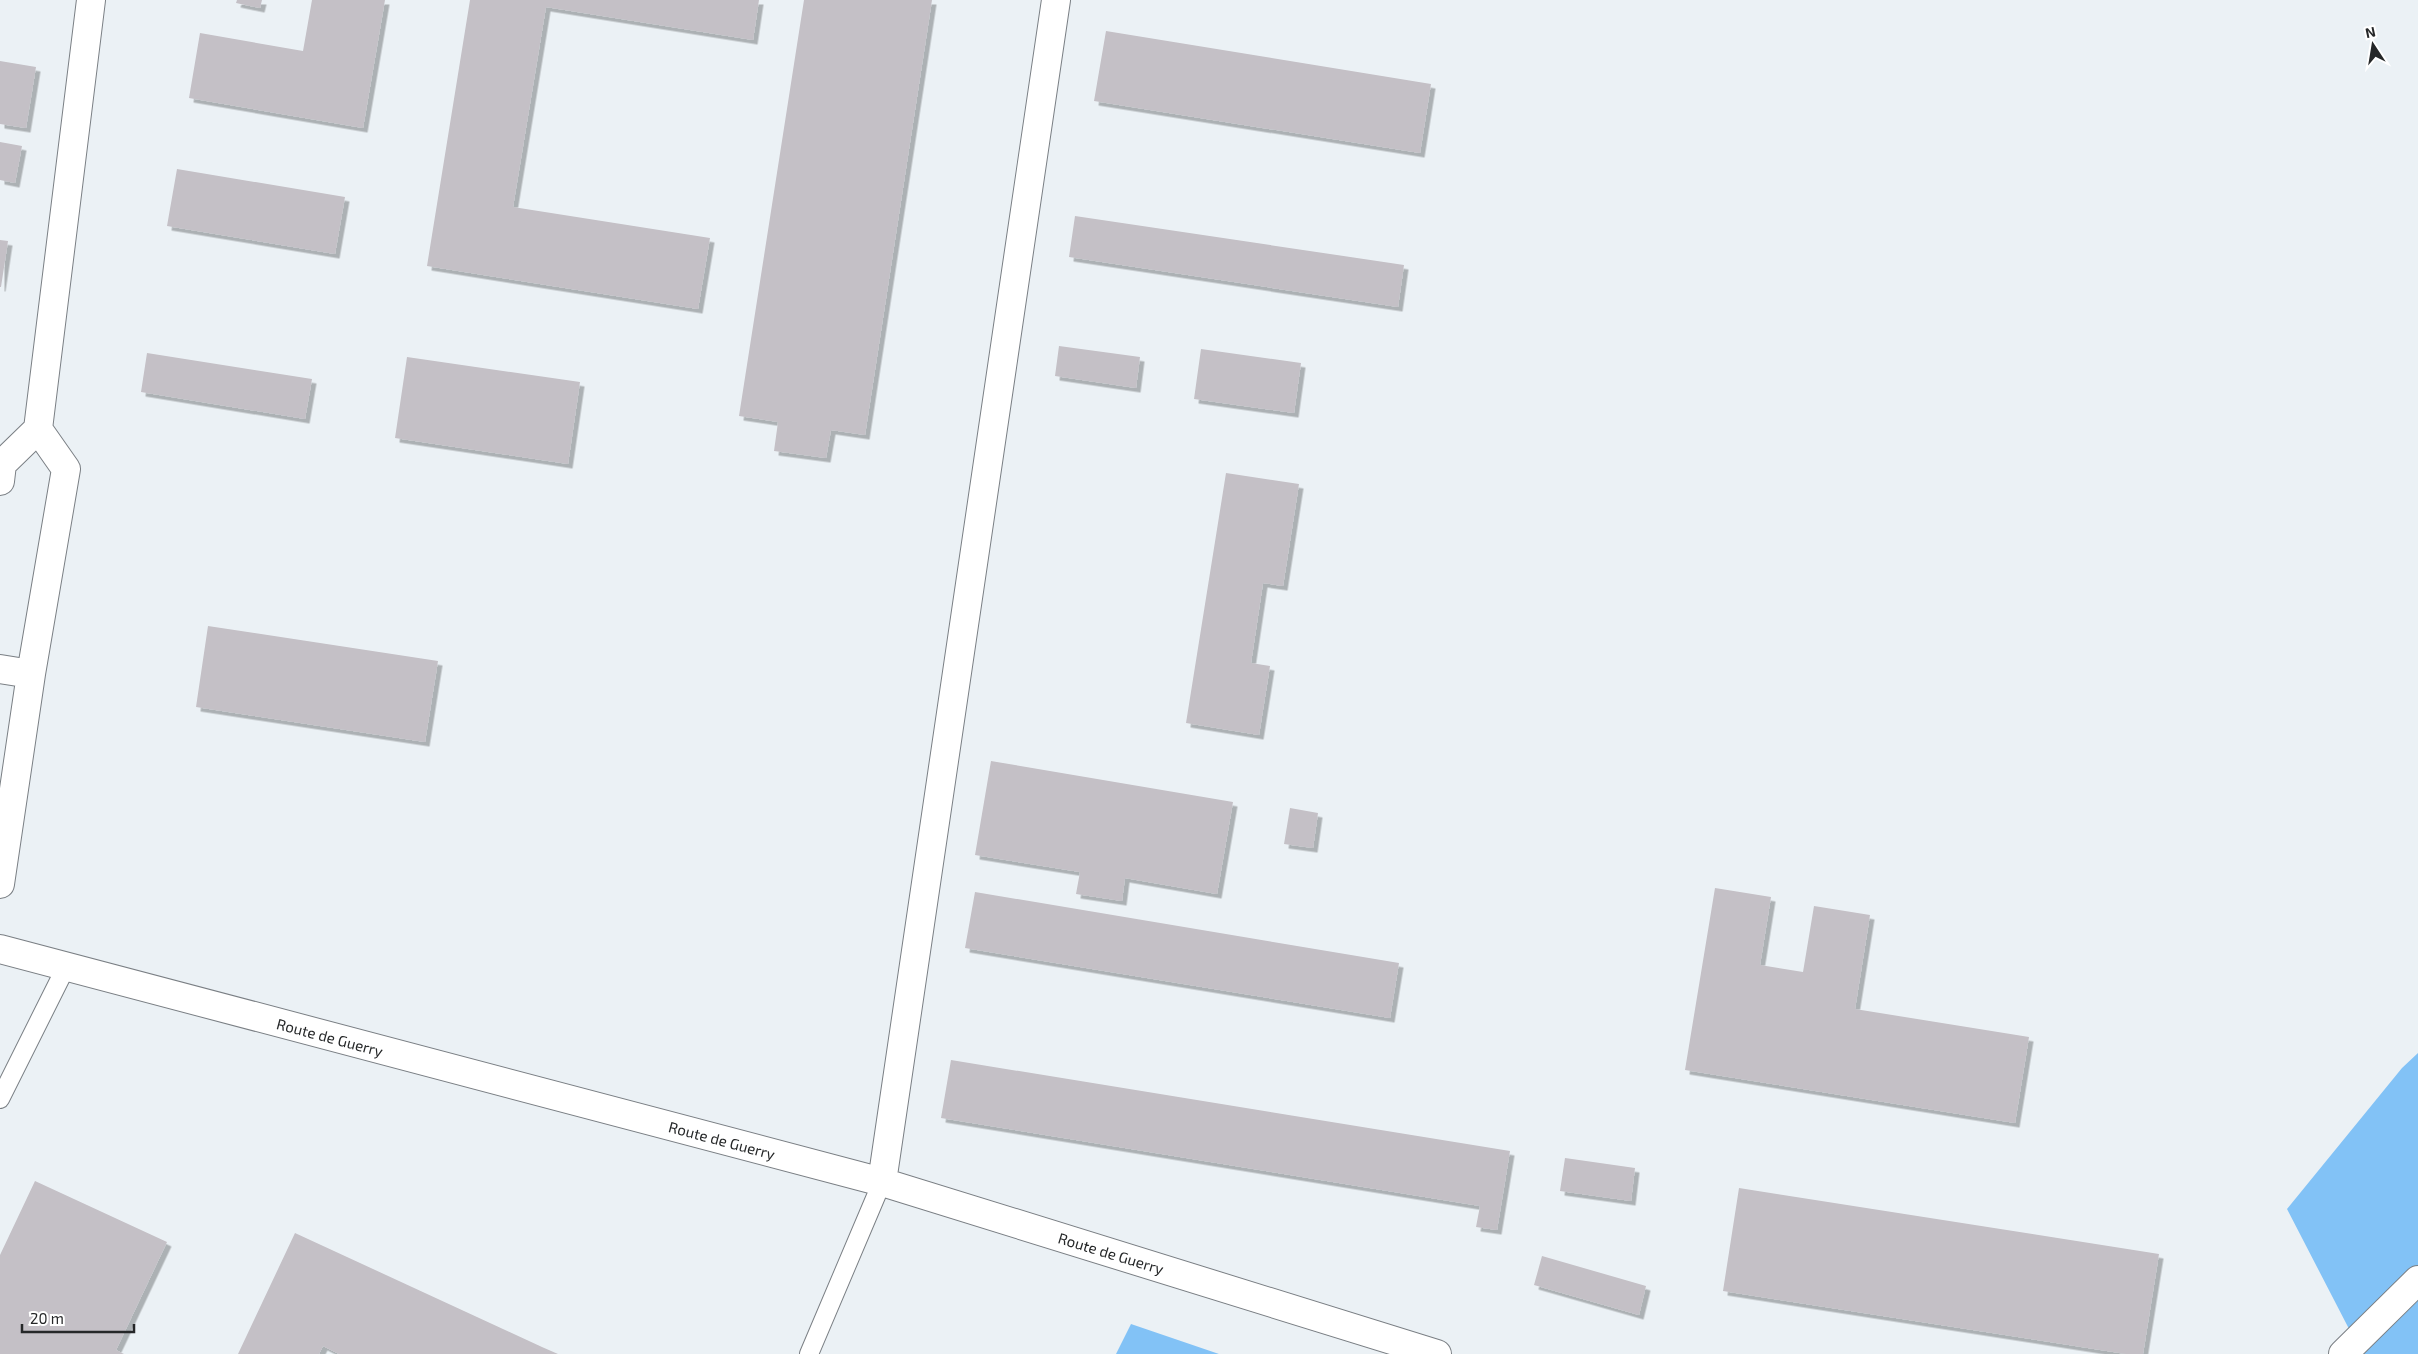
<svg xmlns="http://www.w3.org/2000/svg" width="2418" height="1354" viewBox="0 0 2418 1354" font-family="'Exo 2',sans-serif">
<defs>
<filter id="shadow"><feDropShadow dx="4.5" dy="4.5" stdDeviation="0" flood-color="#0004"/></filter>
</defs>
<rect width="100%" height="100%" fill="#ebf1f5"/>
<path fill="#82c2f6" d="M 2418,1053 L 2418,1354 L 2362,1354 L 2287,1209 L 2402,1068 Z
M 1131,1324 L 1219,1354 L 1116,1354 Z"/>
<path fill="#c4c0c6" filter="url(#shadow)" d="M 237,0 L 262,0 L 260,8 L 236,3 Z
M 312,0 L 385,0 L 363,128 L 189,98 L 200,33 L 303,51 Z
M 470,0 L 759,0 L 753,40 L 546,7 L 513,207 L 710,238 L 698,309 L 427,266 Z
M 804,0 L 932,0 L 865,435 L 831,430 L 826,458 L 774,451 L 778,422 L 739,416 Z
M 1106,31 L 1431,84 L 1420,153 L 1094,101 Z
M 0,61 L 36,67 L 26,128 L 0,124 Z
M 0,142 L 22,146 L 15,183 L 0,180 Z
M 177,169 L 345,197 L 335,254 L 167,226 Z
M 1075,216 L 1404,265 L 1398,307 L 1069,257 Z
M 0,240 L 8,241 L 1,287 L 0,287 Z
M 1059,346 L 1140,357 L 1136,388 L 1055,376 Z
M 1201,349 L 1301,363 L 1294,413 L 1194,399 Z
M 147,353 L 312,379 L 305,419 L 141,392 Z
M 407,357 L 580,382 L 568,464 L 395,438 Z
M 1226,473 L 1299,484 L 1283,586 L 1263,583 L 1251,663 L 1270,666 L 1259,735 L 1186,723 Z
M 208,626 L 438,661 L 425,742 L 196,707 Z
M 991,761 L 1233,802 L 1217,894 L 1125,878 L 1122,901 L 1076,894 L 1080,872 L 975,855 Z
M 1290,808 L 1318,813 L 1313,848 L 1284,844 Z
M 1715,888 L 1771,897 L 1760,965 L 1803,972 L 1814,906 L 1870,915 L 1855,1009 L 2029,1037 L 2015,1123 L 1685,1070 Z
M 975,892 L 1399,963 L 1390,1018 L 965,948 Z
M 951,1060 L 1510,1151 L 1497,1230 L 1476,1227 L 1480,1206 L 941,1118 Z
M 1565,1158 L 1635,1168 L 1631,1201 L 1560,1191 Z
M 35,1181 L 167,1242 L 116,1350 L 124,1354 L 0,1354 L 0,1255 Z
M 1739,1188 L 2159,1254 L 2143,1354 L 2126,1354 L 1723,1291 Z
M 295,1233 L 542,1347 L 558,1354 L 339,1354 L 323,1346 L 319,1354 L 238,1354 Z
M 1542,1256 L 1646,1286 L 1639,1315 L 1534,1285 Z"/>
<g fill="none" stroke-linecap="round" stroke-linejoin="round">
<g stroke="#7a7f84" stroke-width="20">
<path id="service" d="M 0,1099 L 66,967
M 809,1354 L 882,1182"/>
</g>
<g stroke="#7a7f84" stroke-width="30">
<path id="minor" d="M 38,429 L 91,0
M 0,481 L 2,464 L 38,429 L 66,469 L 31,674 L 0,884
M 0,669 L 31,674
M 0,949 L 882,1182 L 1437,1354
M 882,1182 L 1056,0
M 2343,1354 L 2418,1280"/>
</g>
<use href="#service" stroke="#fff" stroke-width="18"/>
<use href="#minor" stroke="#fff" stroke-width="28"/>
</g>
<g text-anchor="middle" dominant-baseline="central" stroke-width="5" stroke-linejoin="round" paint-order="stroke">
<g font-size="15" fill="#252728" stroke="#fff">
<text transform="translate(330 1037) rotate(15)">Route de Guerry</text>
<text transform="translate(722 1140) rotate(15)">Route de Guerry</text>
<text transform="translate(1111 1253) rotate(17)">Route de Guerry</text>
</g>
</g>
<g transform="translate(2373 45) rotate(348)" stroke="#ffffff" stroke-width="4" paint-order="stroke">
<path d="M0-4L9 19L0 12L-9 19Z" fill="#252728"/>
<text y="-8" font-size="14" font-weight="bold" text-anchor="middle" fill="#252728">N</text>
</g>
<path d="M22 1324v8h112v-8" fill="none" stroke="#252728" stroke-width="2.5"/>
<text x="30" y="1324" font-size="15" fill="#252728" stroke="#ffffff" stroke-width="4" paint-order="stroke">20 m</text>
</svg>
